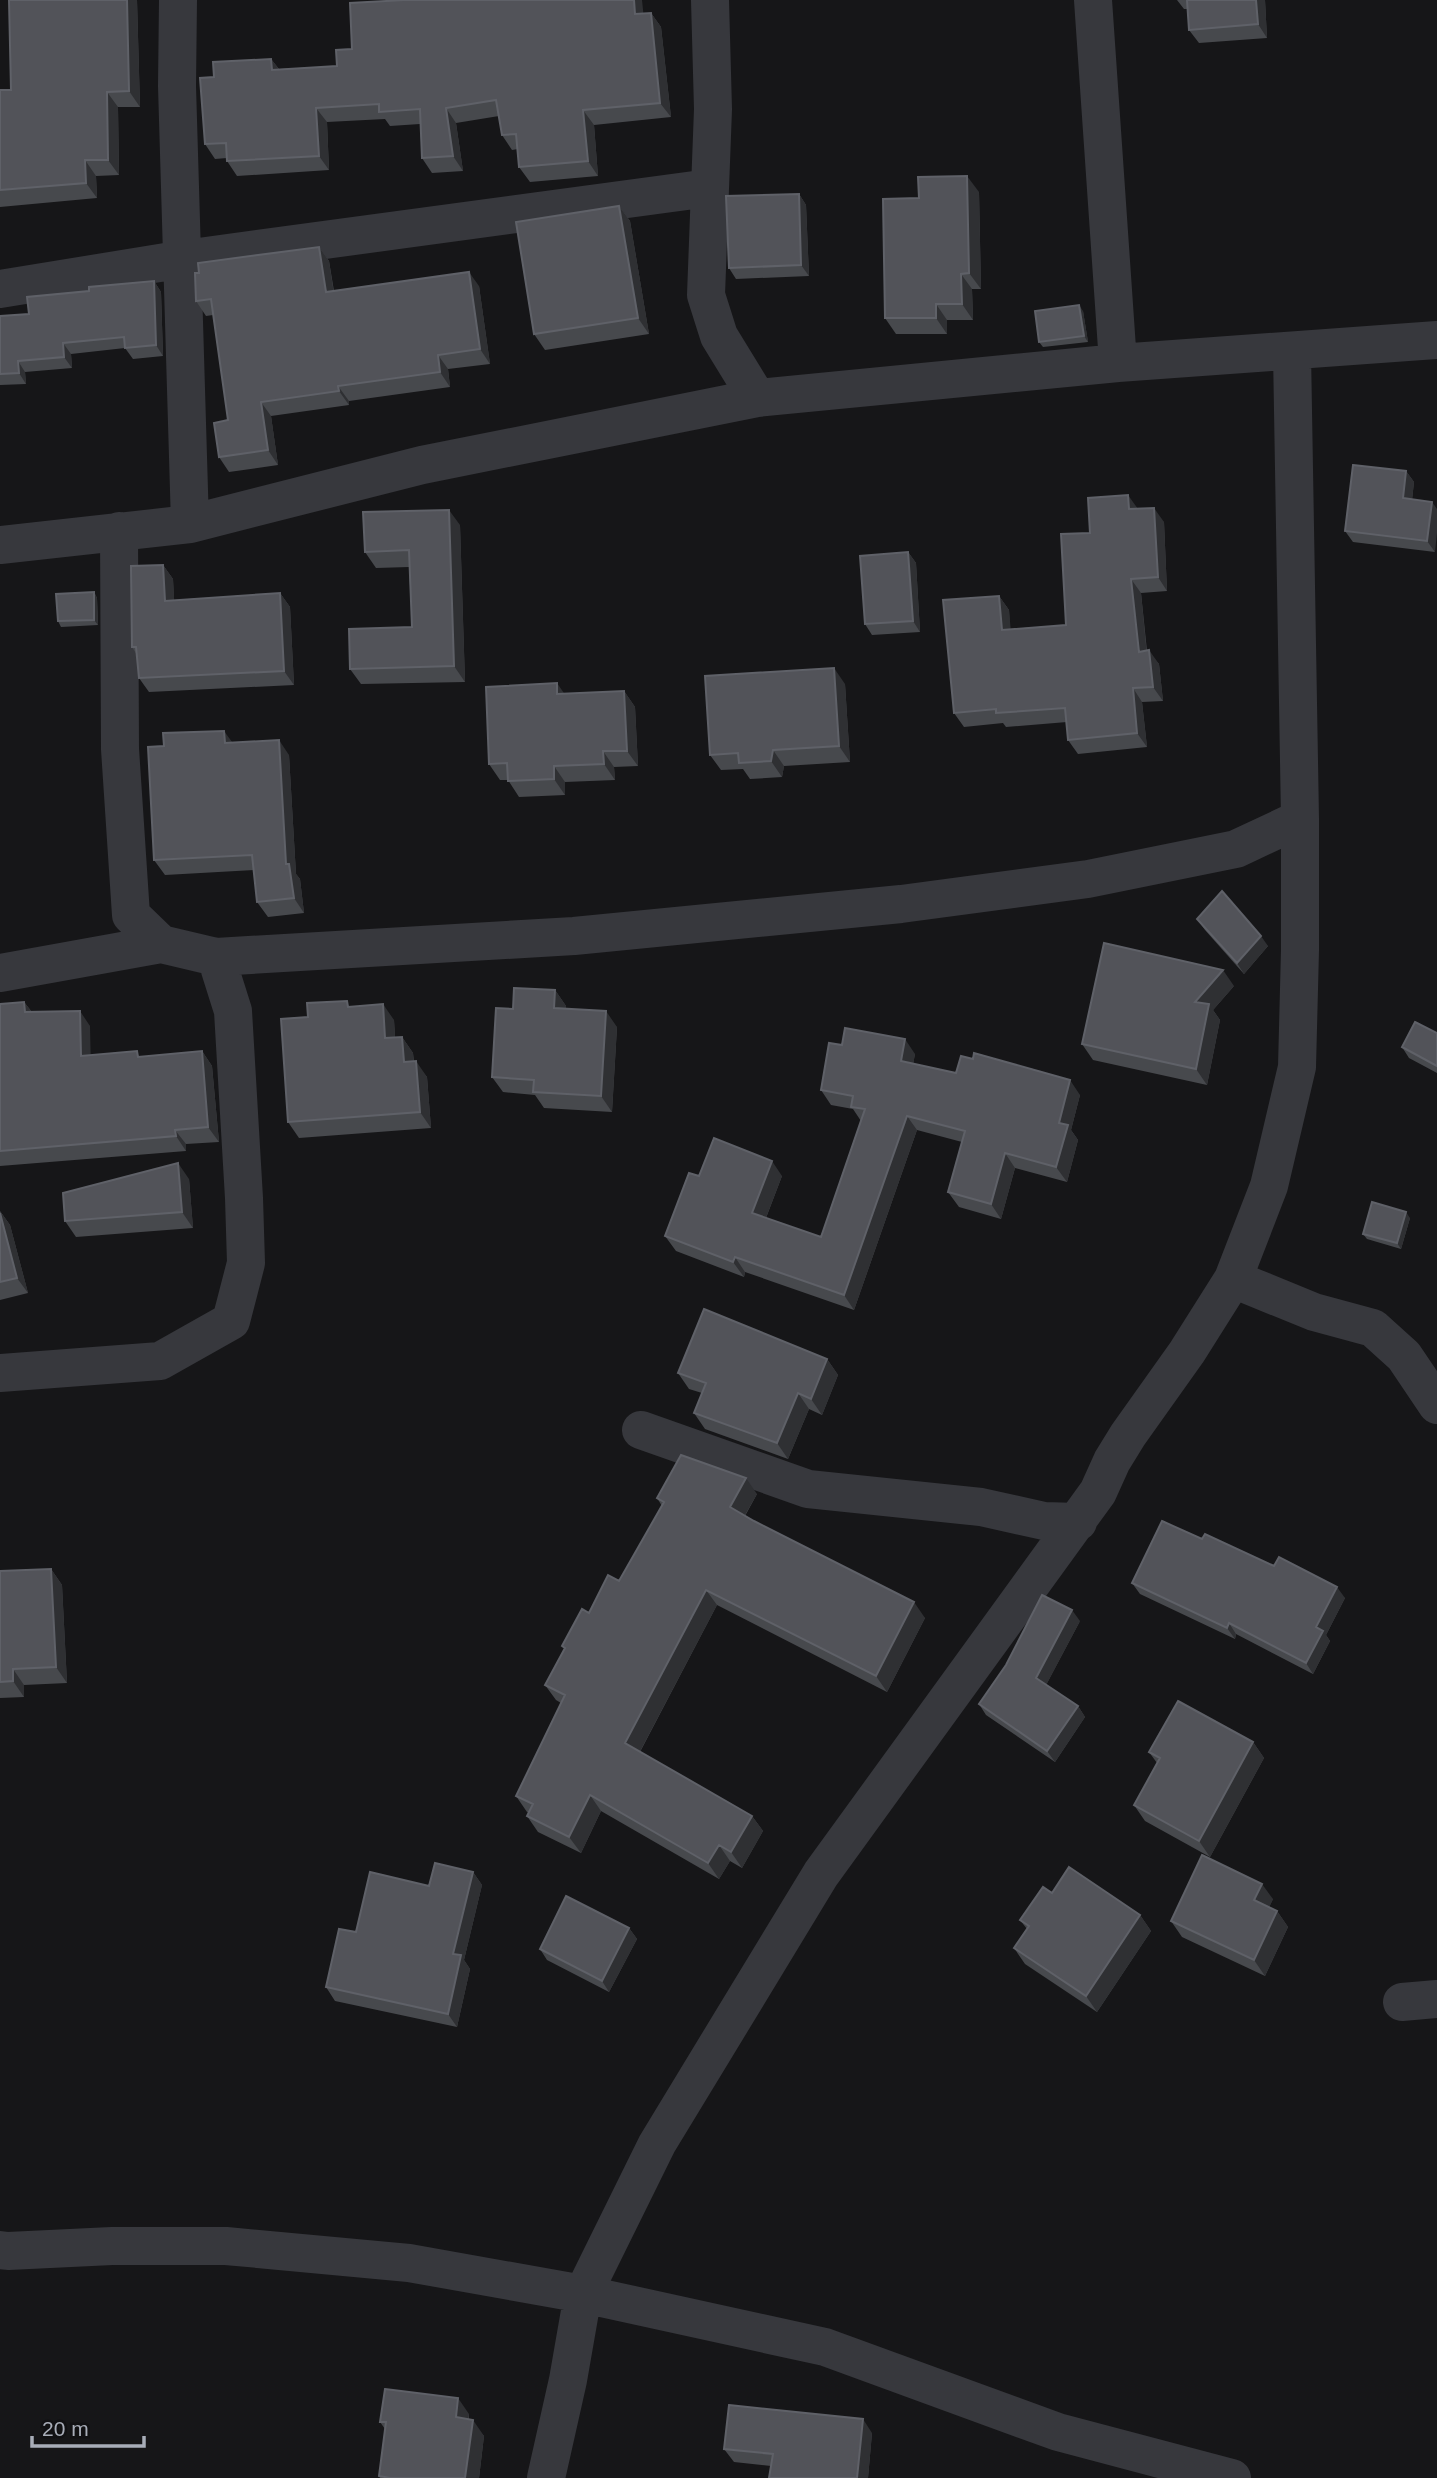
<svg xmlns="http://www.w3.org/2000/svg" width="1437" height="2478" viewBox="0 0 1437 2478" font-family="Arial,sans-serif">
<rect width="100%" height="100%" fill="#161618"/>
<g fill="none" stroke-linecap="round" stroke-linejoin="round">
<path stroke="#37383d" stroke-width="38" d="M 178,0 L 177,86 L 190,524
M 710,0 L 713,109 L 706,295 L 719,336 L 757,398
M 1093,0 L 1118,363
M 0,289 L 184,259 L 709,188
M 119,531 L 120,749 L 131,915 L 161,944 L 216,957 L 574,936 L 901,904 L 1088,879 L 1236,849 L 1300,819
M 0,545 L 190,524 L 422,465 L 757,398 L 1118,363 L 1437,340
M 0,973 L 161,944
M 1233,1279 L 1314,1312 L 1373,1328 L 1404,1356 L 1437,1405
M 0,1373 L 160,1361 L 231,1321 L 246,1263 L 244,1198 L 233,1011 L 216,957
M 641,1430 L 808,1489 L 981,1507 L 1044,1521 L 1078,1522
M 1402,2002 L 1437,1999
M 0,2250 L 8,2251 L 112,2246 L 226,2246 L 409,2263 L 583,2294 L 825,2347 L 1058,2432 L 1232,2478
M 546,2478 L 568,2380 L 583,2294 L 657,2144 L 821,1874 L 1098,1492 L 1112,1461 L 1128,1435 L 1187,1352 L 1233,1279 L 1269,1186 L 1297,1067 L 1300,950 L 1300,819 L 1292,352"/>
</g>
<path fill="#47494d" d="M 9,0 L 137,0 L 140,107 L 118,107 L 119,175 L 96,176 L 97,198 L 0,207 L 0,90 L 11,90 Z
M 1177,0 L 1265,0 L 1267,38 L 1199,43 L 1189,30 L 1187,9 L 1184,9 Z
M 651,13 L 661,27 L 671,117 L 594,125 L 598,176 L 530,182 L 519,167 L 518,149 L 512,150 L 502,135 L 499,116 L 456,123 L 463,171 L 432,173 L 422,158 L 420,124 L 390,126 L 385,119 L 327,122 L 329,170 L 237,176 L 227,161 L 227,158 L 215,159 L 205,144 L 214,77 L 271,59 L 279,69 L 337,66 L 352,49 Z
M 979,192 L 981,289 L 972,289 L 973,320 L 947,320 L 947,334 L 896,334 L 885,318 L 919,198 Z
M 799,194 L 806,205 L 809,276 L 736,279 L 729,268 Z
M 619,206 L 630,221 L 649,334 L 545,350 L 534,334 Z
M 319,247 L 329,261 L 334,291 L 479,286 L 490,364 L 448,369 L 450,387 L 349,401 L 349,405 L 271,416 L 278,465 L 229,472 L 219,457 L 228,420 L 213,315 L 206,316 L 196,301 Z
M 154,281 L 161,292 L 163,356 L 133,359 L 125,348 L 71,354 L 72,368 L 25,372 L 26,384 L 0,385 L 0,316 L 29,314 L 89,291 Z
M 1083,311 L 1088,342 L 1043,347 L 1039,342 Z
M 1406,471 L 1414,482 L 1412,500 L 1435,552 L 1353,542 L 1345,531 Z
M 1138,509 L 1164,522 L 1167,591 L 1141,593 L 1147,651 L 1159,664 L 1163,701 L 1142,702 L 1147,747 L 1078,754 L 1068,740 L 1067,722 L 1006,727 L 1003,723 L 964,727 L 954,713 L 999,596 L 1009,610 L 1010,629 L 1066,625 L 1090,533 Z
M 460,525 L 465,682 L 361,684 L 350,669 L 412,627 L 409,567 L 376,568 L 365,552 Z
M 908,552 L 916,563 L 920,632 L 872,635 L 865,624 Z
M 163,565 L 173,579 L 174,600 L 280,593 L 290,607 L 294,685 L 149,692 L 139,678 L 137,655 L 132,647 Z
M 94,592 L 97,598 L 98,625 L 61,627 L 58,621 Z
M 845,684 L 850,762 L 784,766 L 782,777 L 750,779 L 743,769 L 721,770 L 710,755 Z
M 624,691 L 635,707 L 638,766 L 614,767 L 615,780 L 565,782 L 565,795 L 519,797 L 508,780 L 500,780 L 489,764 L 564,694 Z
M 233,743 L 289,755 L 296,874 L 300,879 L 304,913 L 268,917 L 257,902 L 254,870 L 165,875 L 154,860 Z
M 1197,919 L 1268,946 L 1244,974 L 1205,930 Z
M 1234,986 L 1213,1010 L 1220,1020 L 1207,1085 L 1093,1060 L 1082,1044 Z
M 555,990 L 566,1006 L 566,1009 L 617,1027 L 612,1112 L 544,1108 L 535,1095 L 503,1092 L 492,1077 L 513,1009 Z
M 24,1002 L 32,1012 L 90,1026 L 90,1055 L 141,1057 L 202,1051 L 212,1066 L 219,1142 L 186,1144 L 186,1151 L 0,1166 L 0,1004 Z
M 351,1006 L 394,1020 L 395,1037 L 402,1037 L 413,1053 L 414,1062 L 427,1077 L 431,1128 L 299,1138 L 288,1122 Z
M 1437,1033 L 1437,1073 L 1409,1058 L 1402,1047 Z
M 842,1045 L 915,1054 L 913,1064 L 956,1073 L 1080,1095 L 1071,1130 L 1078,1140 L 1067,1182 L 1015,1168 L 1001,1219 L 959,1207 L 948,1192 L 962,1142 L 917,1130 L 854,1310 L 745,1272 L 744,1277 L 676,1251 L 665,1236 L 699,1176 L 782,1176 L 766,1218 L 821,1237 L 861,1121 L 853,1109 L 831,1105 L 821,1090 Z
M 189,1179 L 193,1228 L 76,1237 L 65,1221 Z
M 0,1211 L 10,1225 L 28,1293 L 0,1300 Z
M 1410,1218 L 1401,1249 L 1367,1239 L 1363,1234 Z
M 827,1359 L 838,1375 L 822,1415 L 809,1409 L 788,1459 L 705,1429 L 694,1413 L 702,1393 L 689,1389 L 678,1373 Z
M 757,1494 L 745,1516 L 925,1618 L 887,1692 L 717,1605 L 640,1752 L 752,1816 L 763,1831 L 742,1868 L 730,1861 L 719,1879 L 601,1811 L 581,1853 L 538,1832 L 527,1816 L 529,1813 L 527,1812 L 516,1796 L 561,1703 L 556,1700 L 545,1685 L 564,1649 L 562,1646 L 589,1613 L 619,1581 L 662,1506 L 657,1498 Z
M 1202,1539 L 1274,1566 L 1345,1598 L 1326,1635 L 1330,1641 L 1313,1674 L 1236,1634 L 1235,1639 L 1140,1594 L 1132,1583 Z
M 51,1569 L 62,1585 L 67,1683 L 24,1685 L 24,1697 L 0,1698 L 0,1571 Z
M 1080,1621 L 1046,1685 L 1078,1706 L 1085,1717 L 1055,1762 L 986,1715 L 979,1704 Z
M 1253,1742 L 1264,1758 L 1210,1857 L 1145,1821 L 1134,1805 L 1157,1763 L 1149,1752 Z
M 473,1872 L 482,1885 L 464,1960 L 470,1969 L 457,2027 L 335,2001 L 326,1987 L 356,1932 L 429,1886 Z
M 1052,1893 L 1140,1915 L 1151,1931 L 1097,2012 L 1025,1964 L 1014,1948 L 1027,1929 L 1020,1920 Z
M 1273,1899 L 1269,1907 L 1277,1911 L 1288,1927 L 1265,1976 L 1182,1937 L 1171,1921 Z
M 629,1928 L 637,1939 L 609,1992 L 547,1960 L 540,1949 Z
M 469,2414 L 469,2419 L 484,2436 L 479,2478 L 380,2478 L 379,2476 L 385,2429 L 380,2422 Z
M 872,2433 L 868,2478 L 769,2478 L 771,2466 L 734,2462 L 724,2449 Z"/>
<path fill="#2f3033" d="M 127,0 L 137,0 L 140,107 L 129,91 Z
M 634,0 L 642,0 L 645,29 L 635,14 Z
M 1256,0 L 1265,0 L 1267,38 L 1258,24 Z
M 651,13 L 661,27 L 671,117 L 660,103 Z
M 271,59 L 282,73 L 272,70 Z
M 107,92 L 118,107 L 119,175 L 108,160 Z
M 316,108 L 327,122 L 329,170 L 319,156 Z
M 446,108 L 456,123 L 463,171 L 453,156 Z
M 583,110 L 594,125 L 598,176 L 588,161 Z
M 85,160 L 96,176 L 97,198 L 86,183 Z
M 967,176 L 979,192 L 981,289 L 969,273 Z
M 799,194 L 806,205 L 809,276 L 801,265 Z
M 619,206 L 630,221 L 649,334 L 638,318 Z
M 319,247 L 329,261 L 336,307 L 326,292 Z
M 469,272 L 479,286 L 490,364 L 480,349 Z
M 961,274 L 972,289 L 973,320 L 962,304 Z
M 154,281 L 161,292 L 163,356 L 156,345 Z
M 936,304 L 947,320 L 947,334 L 936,318 Z
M 1079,305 L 1083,311 L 1088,342 L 1084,336 Z
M 63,343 L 71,354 L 72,368 L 64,357 Z
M 438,355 L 448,369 L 450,387 L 440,372 Z
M 18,361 L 25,372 L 26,384 L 19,373 Z
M 338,386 L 349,401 L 349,405 L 339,391 Z
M 261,402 L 271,416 L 278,465 L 268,450 Z
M 1406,471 L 1414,482 L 1411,509 L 1403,498 Z
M 1128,495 L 1138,509 L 1129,509 Z
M 1432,502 L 1437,509 L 1437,533 L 1435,552 L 1427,541 Z
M 1154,508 L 1164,522 L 1167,591 L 1158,577 Z
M 449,510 L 460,525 L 465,682 L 454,666 Z
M 908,552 L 916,563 L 920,632 L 913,621 Z
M 163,565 L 173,579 L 175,615 L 165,601 Z
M 1131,579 L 1141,593 L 1148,666 L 1139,652 Z
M 94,592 L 97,598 L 98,625 L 94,620 Z
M 280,593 L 290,607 L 294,685 L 284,671 Z
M 999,596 L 1009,610 L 1012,644 L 1002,630 Z
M 1149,650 L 1159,664 L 1163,701 L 1153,687 Z
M 834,668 L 845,684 L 850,762 L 839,746 Z
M 557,683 L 568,699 L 557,694 Z
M 1133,688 L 1142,702 L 1147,747 L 1137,733 Z
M 624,691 L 635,707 L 638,766 L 627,751 Z
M 224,731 L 235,746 L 225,743 Z
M 279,740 L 289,755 L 296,874 L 300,879 L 304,913 L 294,898 L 286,864 Z
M 773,750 L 784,766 L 782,777 L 771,761 Z
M 603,751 L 614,767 L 615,780 L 604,764 Z
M 554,766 L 565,782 L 565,795 L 554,779 Z
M 1261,936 L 1268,946 L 1244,974 L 1237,963 Z
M 1223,970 L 1234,986 L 1213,1010 L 1220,1020 L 1207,1085 L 1196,1069 L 1195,1002 Z
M 555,990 L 566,1006 L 565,1024 L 554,1008 Z
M 24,1002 L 35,1016 L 25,1012 Z
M 383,1004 L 394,1020 L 396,1054 L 385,1038 Z
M 80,1011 L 90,1026 L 91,1071 L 81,1056 Z
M 606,1011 L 617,1027 L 612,1112 L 601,1096 Z
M 402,1037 L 413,1053 L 415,1078 L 404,1062 Z
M 905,1039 L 915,1054 L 911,1076 L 901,1061 Z
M 202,1051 L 212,1066 L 219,1142 L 208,1127 Z
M 416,1061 L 427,1077 L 431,1128 L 420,1112 Z
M 1070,1080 L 1080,1095 L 1071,1130 L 1078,1140 L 1067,1182 L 1056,1167 L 1059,1123 Z
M 907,1116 L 917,1130 L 854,1310 L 844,1295 Z
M 175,1130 L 186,1144 L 186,1151 L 176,1136 Z
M 1005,1153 L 1015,1168 L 1001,1219 L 991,1204 Z
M 772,1161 L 782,1176 L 762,1228 L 752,1213 Z
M 178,1163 L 189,1179 L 193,1228 L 182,1212 Z
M 0,1211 L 10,1225 L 28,1293 L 17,1278 Z
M 1406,1212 L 1410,1218 L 1401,1249 L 1397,1243 Z
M 735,1257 L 745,1272 L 744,1277 L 733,1262 Z
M 827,1359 L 838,1375 L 822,1415 L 811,1399 Z
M 798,1393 L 809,1409 L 788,1459 L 777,1443 Z
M 746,1478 L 757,1494 L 741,1522 L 730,1507 Z
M 51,1569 L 62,1585 L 67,1683 L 56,1667 Z
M 1337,1587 L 1345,1598 L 1326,1635 L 1330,1641 L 1313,1674 L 1306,1663 L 1316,1627 Z
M 706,1590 L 717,1605 L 636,1759 L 625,1743 Z
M 914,1602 L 925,1618 L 887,1692 L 876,1676 Z
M 1072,1610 L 1080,1621 L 1044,1689 L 1036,1678 Z
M 1229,1623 L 1236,1634 L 1235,1639 L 1227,1628 Z
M 13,1669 L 24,1685 L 24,1697 L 13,1681 Z
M 1078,1706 L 1085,1717 L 1055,1762 L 1047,1751 Z
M 1253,1742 L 1264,1758 L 1210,1857 L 1199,1841 Z
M 590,1795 L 601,1811 L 581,1853 L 569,1837 Z
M 752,1816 L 763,1831 L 742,1868 L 731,1852 Z
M 719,1845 L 730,1861 L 719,1879 L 708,1863 Z
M 473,1872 L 482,1885 L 464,1960 L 470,1969 L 457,2027 L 448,2014 L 453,1954 Z
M 1262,1884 L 1273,1899 L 1265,1916 L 1254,1900 Z
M 1277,1911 L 1288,1927 L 1265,1976 L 1254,1960 Z
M 1140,1915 L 1151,1931 L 1097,2012 L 1086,1996 Z
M 629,1928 L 637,1939 L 609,1992 L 602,1981 Z
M 458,2398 L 469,2414 L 467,2433 L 456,2417 Z
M 863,2419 L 872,2433 L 868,2478 L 857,2478 Z
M 473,2420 L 484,2436 L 479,2478 L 465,2478 Z"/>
<path fill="#525359" stroke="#5f6168" stroke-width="2" d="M 9,0 L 127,0 L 129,91 L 107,92 L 108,160 L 85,160 L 86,183 L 0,190 L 0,90 L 11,90 Z
M 404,0 L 634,0 L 635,14 L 651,13 L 660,103 L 583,110 L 588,161 L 519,167 L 516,134 L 502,135 L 496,100 L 446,108 L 453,156 L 422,158 L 420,109 L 379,112 L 379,104 L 316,108 L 319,156 L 227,161 L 226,143 L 205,144 L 200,78 L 214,77 L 213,62 L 271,59 L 272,70 L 337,66 L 336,50 L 352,49 L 350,3 Z
M 1187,0 L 1256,0 L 1258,24 L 1189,30 Z
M 967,176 L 969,273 L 961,274 L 962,304 L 936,304 L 936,318 L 885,318 L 883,199 L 919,198 L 918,177 Z
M 799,194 L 801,265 L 729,268 L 726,196 Z
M 619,206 L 638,318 L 534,334 L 516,222 Z
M 319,247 L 326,292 L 469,272 L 480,349 L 438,355 L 440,372 L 338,386 L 339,391 L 261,402 L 268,450 L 219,457 L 214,423 L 228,420 L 211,299 L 196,301 L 195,273 L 199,273 L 198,263 Z
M 154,281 L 156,345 L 125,348 L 124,337 L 63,343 L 64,357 L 18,361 L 19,373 L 0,374 L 0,316 L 29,314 L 27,297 L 89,291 L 89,287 Z
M 1079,305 L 1084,336 L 1039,342 L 1035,311 Z
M 1353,465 L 1406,471 L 1403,498 L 1432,502 L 1427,541 L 1345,531 Z
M 1128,495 L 1129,509 L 1154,508 L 1158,577 L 1131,579 L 1139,652 L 1149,650 L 1153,687 L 1133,688 L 1137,733 L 1068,740 L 1065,708 L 996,713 L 996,709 L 954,713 L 943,600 L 999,596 L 1002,630 L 1066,625 L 1061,534 L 1090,533 L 1088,498 Z
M 449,510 L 454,666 L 350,669 L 349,629 L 412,627 L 409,550 L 365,552 L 363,512 Z
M 908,552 L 913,621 L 865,624 L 860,556 Z
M 163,565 L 165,601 L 280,593 L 284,671 L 139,678 L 136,647 L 132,647 L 131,566 Z
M 94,592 L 94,620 L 58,621 L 56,594 Z
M 834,668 L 839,746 L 773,750 L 771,761 L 739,763 L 738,753 L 710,755 L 705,676 Z
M 557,683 L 557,694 L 624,691 L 627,751 L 603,751 L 604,764 L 554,766 L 554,779 L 508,781 L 507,763 L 489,764 L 486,687 Z
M 224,731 L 225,743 L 279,740 L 286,864 L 289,864 L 294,898 L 257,902 L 252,855 L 154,860 L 148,747 L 164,746 L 163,733 Z
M 1222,891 L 1261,936 L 1237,963 L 1197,919 Z
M 1104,943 L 1223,970 L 1195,1002 L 1209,1004 L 1196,1069 L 1082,1044 Z
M 514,988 L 555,990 L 554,1008 L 606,1011 L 601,1096 L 533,1092 L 534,1080 L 492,1077 L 496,1008 L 513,1009 Z
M 347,1001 L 348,1007 L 383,1004 L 385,1038 L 402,1037 L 404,1062 L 416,1061 L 420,1112 L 288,1122 L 281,1019 L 308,1017 L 307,1003 Z
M 24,1002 L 25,1012 L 80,1011 L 81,1056 L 137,1051 L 138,1057 L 202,1051 L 208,1127 L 175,1130 L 176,1136 L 0,1151 L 0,1004 Z
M 1415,1022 L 1437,1033 L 1437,1066 L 1402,1047 Z
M 845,1028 L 905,1039 L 901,1061 L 956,1073 L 961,1056 L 973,1059 L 974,1053 L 1070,1080 L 1059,1123 L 1068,1125 L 1056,1167 L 1005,1153 L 991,1204 L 948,1192 L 965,1131 L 907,1116 L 844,1295 L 735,1257 L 733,1262 L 665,1236 L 689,1173 L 699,1176 L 714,1138 L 772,1161 L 752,1213 L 821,1237 L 865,1109 L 851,1107 L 853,1096 L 821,1090 L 829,1043 L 842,1045 Z
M 178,1163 L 182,1212 L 65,1221 L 63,1193 Z
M 1372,1202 L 1406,1212 L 1397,1243 L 1363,1234 Z
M 0,1213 L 17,1278 L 0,1282 Z
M 704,1309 L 827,1359 L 811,1399 L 798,1393 L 777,1443 L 694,1413 L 706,1383 L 678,1373 Z
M 681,1455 L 746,1478 L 730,1507 L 754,1521 L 914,1602 L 876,1676 L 706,1590 L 625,1743 L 752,1816 L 731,1852 L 719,1845 L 708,1863 L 590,1795 L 569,1837 L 527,1816 L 533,1804 L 516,1796 L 565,1695 L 545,1685 L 565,1648 L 562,1646 L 582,1609 L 589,1613 L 608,1575 L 619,1581 L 664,1502 L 657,1498 Z
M 1162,1521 L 1202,1539 L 1205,1534 L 1274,1566 L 1279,1557 L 1337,1587 L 1316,1627 L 1323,1631 L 1306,1663 L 1229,1623 L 1227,1628 L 1132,1583 Z
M 51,1569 L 56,1667 L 13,1669 L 13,1681 L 0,1682 L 0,1571 Z
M 1042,1595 L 1072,1610 L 1036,1678 L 1078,1706 L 1047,1751 L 979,1704 L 1006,1665 Z
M 1178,1701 L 1253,1742 L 1199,1841 L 1134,1805 L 1160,1758 L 1149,1752 Z
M 1202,1855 L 1262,1884 L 1254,1900 L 1277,1911 L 1254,1960 L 1171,1921 Z
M 435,1863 L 473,1872 L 453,1954 L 461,1955 L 448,2014 L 326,1987 L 339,1929 L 356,1932 L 370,1872 L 429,1886 Z
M 1069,1867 L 1140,1915 L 1086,1996 L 1014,1948 L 1029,1926 L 1020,1920 L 1043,1887 L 1052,1893 Z
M 566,1896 L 629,1928 L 602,1981 L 540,1949 Z
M 385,2389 L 458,2398 L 456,2417 L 473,2420 L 465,2478 L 390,2478 L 379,2476 L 386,2422 L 380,2422 Z
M 729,2405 L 863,2419 L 857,2478 L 769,2478 L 773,2454 L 724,2449 Z"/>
<path d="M32 2436v10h112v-10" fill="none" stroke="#a8adb8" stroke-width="3.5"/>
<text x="42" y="2436" font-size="21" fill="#a8adb8" stroke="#111113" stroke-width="5" paint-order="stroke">20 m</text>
</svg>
